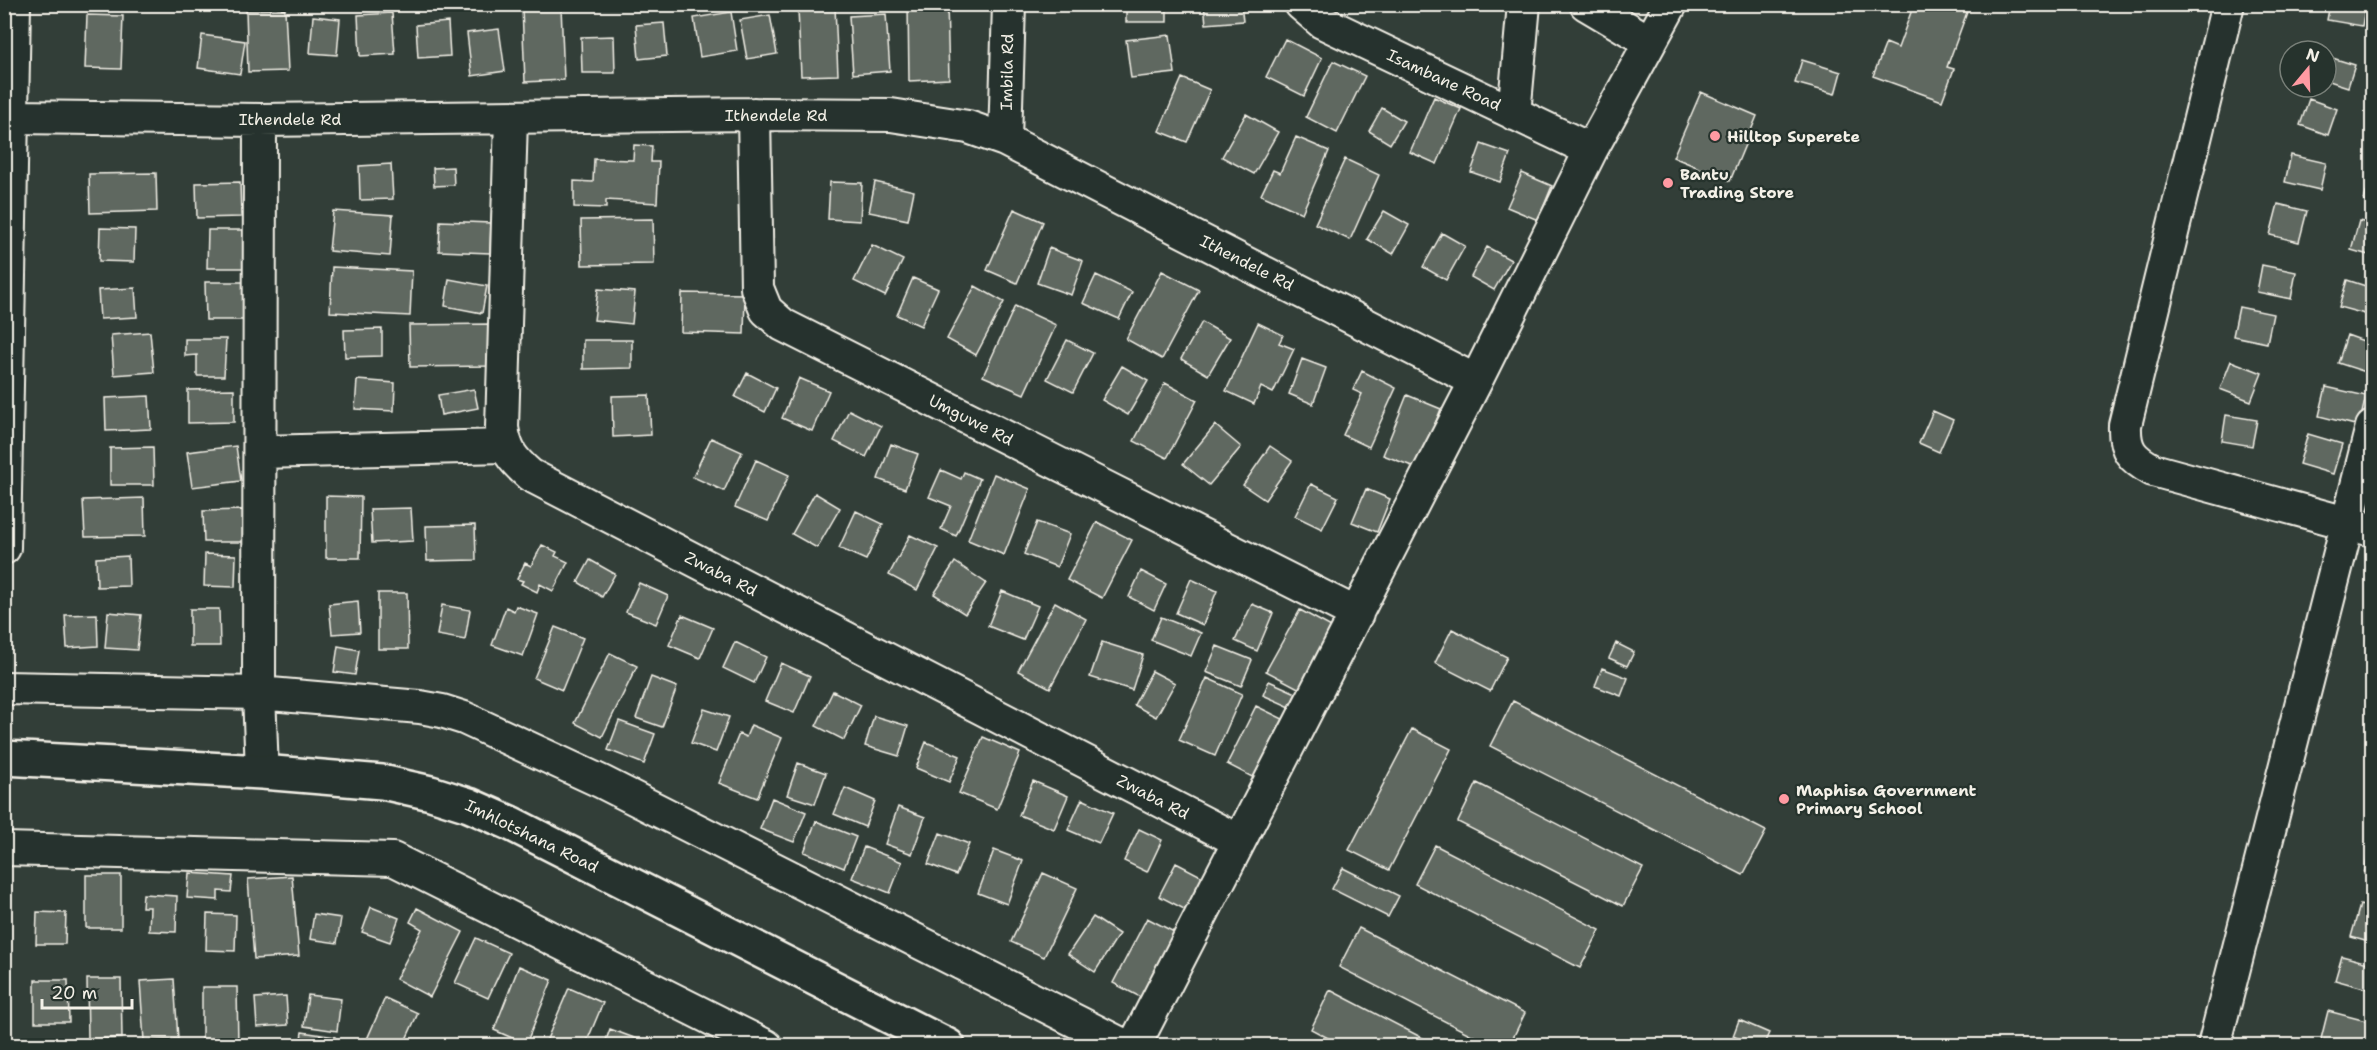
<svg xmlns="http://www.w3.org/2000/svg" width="2377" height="1050" viewBox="0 0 2377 1050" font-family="'Shantell Sans',sans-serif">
<rect width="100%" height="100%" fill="#323e38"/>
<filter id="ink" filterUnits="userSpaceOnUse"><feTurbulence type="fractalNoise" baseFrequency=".0167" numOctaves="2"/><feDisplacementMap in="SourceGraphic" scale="12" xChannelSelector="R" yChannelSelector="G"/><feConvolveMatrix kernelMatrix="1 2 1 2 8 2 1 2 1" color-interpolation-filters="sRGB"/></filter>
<g filter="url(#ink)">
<path fill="#5f6861" stroke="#f4f1e8" stroke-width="1.5" d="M 908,4 L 947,4 L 949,79 L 909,81 Z
M 1126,4 L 1167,4 L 1167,22 L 1126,22 Z
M 1204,4 L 1241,4 L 1243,21 L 1206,24 Z
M 1914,4 L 1970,4 L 1947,67 L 1954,69 L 1942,101 L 1873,76 L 1886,43 L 1898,48 Z
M 2330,4 L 2366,4 L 2362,26 L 2327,20 Z
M 561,6 L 564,80 L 525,82 L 522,8 Z
M 835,7 L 838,75 L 801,76 L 798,9 Z
M 285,9 L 288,71 L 248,72 L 246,10 Z
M 731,12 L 737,51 L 700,57 L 694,18 Z
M 392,13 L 395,54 L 360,56 L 358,15 Z
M 886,14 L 890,71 L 853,74 L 849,16 Z
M 87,15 L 123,16 L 121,69 L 85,68 Z
M 770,15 L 777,54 L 747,59 L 740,20 Z
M 313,16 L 340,19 L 337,55 L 310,53 Z
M 448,22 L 450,56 L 418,58 L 416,25 Z
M 664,23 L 667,56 L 639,59 L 636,25 Z
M 499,29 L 505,71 L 472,76 L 467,33 Z
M 202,35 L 245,41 L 240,74 L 198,68 Z
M 1170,35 L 1175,73 L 1131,78 L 1126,40 Z
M 614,36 L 615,73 L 582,73 L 581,37 Z
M 1285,39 L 1322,58 L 1304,96 L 1266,77 Z
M 2326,56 L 2355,65 L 2348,87 L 2326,80 Z
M 1802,60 L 1841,72 L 1835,94 L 1795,83 Z
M 1333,61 L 1365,76 L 1337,133 L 1306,117 Z
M 1182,78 L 1210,90 L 1187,142 L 1159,131 Z
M 1701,92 L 1757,116 L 1730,181 L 1673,157 Z
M 1434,97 L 1461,109 L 1437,164 L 1410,152 Z
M 2309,99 L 2337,109 L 2328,135 L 2300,125 Z
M 1382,108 L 1404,121 L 1390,144 L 1369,131 Z
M 1246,114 L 1278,132 L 1254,174 L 1222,157 Z
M 1296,137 L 1329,151 L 1302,213 L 1261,195 L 1273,170 L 1280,173 Z
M 1481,144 L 1510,154 L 1500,182 L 1471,172 Z
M 634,145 L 652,146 L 651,162 L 659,162 L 657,203 L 606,200 L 606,208 L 574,207 L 574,181 L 593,182 L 594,159 L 633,160 Z
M 2291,155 L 2326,163 L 2320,190 L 2285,182 Z
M 1345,159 L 1379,175 L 1350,240 L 1315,224 Z
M 391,164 L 393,199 L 360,200 L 359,166 Z
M 453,167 L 454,185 L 434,186 L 433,168 Z
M 2372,171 L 2372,203 L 2364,201 Z
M 156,173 L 157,211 L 90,213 L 89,174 Z
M 1522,173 L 1552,186 L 1538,220 L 1507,207 Z
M 240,182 L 241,217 L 197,218 L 196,183 Z
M 830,182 L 862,183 L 860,221 L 828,219 Z
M 875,182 L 914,191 L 908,220 L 869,212 Z
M 2278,204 L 2307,211 L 2299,242 L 2270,235 Z
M 1014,209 L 1043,222 L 1017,283 L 987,270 Z
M 333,211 L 393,215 L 390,256 L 329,251 Z
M 1384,211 L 1409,225 L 1393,254 L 1367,239 Z
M 653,219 L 654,264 L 582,265 L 581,220 Z
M 440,221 L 491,223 L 490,253 L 439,251 Z
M 2359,221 L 2372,224 L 2372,256 L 2351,250 Z
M 100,228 L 135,229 L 134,262 L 99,261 Z
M 208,230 L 259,230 L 258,268 L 207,268 Z
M 1442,233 L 1465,246 L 1446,280 L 1423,267 Z
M 872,245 L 903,260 L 885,296 L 854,281 Z
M 1487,247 L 1511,260 L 1494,290 L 1471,277 Z
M 1049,248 L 1083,261 L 1071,295 L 1037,283 Z
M 2262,265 L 2296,272 L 2291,299 L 2257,292 Z
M 332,267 L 412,271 L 410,316 L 330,312 Z
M 1162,271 L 1199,290 L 1162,359 L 1126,339 Z
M 1096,275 L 1132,292 L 1119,319 L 1083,303 Z
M 913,278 L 938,289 L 921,326 L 897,315 Z
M 449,279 L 487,286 L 482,313 L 445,306 Z
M 2347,280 L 2372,288 L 2365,314 L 2339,307 Z
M 205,282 L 257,282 L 258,320 L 206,320 Z
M 975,286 L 1004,302 L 976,355 L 947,339 Z
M 135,288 L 137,317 L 100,319 L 98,290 Z
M 598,289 L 635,292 L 632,324 L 594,320 Z
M 682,293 L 745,294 L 744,334 L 681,332 Z
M 1015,306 L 1056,325 L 1024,394 L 983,376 Z
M 2239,307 L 2273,314 L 2267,343 L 2233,336 Z
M 1202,322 L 1230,338 L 1208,375 L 1181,359 Z
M 1258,323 L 1283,335 L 1279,343 L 1294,349 L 1273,393 L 1261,387 L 1254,404 L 1226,391 Z
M 491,324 L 491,366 L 410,367 L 409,325 Z
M 382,329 L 382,356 L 345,357 L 344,330 Z
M 150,332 L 154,372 L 114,375 L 111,335 Z
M 2347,335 L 2372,344 L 2372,374 L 2338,363 Z
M 185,339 L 226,339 L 224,376 L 197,376 L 197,355 L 185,356 Z
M 583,340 L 632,340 L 632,368 L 583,369 Z
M 1067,340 L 1093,353 L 1073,392 L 1047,379 Z
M 1302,359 L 1326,368 L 1313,404 L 1289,394 Z
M 2231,361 L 2262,373 L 2251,401 L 2220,389 Z
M 1122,366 L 1148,381 L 1128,415 L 1102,400 Z
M 1362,371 L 1396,388 L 1369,447 L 1343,435 L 1362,394 L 1353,390 Z
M 747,373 L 776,388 L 765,412 L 735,397 Z
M 799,378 L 829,391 L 812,431 L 782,418 Z
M 357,380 L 395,383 L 394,411 L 355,409 Z
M 1165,383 L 1197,400 L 1167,458 L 1134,441 Z
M 2326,387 L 2366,396 L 2359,426 L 2319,416 Z
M 234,389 L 234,422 L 188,423 L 188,390 Z
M 474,389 L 478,408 L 441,415 L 438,395 Z
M 649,395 L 651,435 L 613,437 L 612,396 Z
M 1407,395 L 1441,409 L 1417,468 L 1383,455 Z
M 149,396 L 151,429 L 106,431 L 105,398 Z
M 849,410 L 881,426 L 866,457 L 834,441 Z
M 1933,411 L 1953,420 L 1939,452 L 1919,443 Z
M 2226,415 L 2257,420 L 2252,446 L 2222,441 Z
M 1215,425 L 1241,447 L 1209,485 L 1183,464 Z
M 2308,434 L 2342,444 L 2333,474 L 2299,464 Z
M 711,438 L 742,452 L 724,491 L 693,477 Z
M 891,444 L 918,454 L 905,489 L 878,479 Z
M 236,446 L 241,481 L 192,487 L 187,452 Z
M 1270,446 L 1292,461 L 1265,500 L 1243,485 Z
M 153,447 L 154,485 L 110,485 L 110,448 Z
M 756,460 L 789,475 L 768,521 L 735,507 Z
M 941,470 L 961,479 L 964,472 L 980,479 L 956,536 L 941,529 L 951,506 L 929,497 Z
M 994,474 L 1030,489 L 1004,555 L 968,540 Z
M 1311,484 L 1338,497 L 1322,529 L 1295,516 Z
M 1366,489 L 1390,499 L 1377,532 L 1352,522 Z
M 815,493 L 840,508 L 817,548 L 792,534 Z
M 326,496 L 361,497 L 360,558 L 326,558 Z
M 144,498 L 145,536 L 85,537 L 83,500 Z
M 411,508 L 413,541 L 372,543 L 370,509 Z
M 243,510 L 243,542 L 204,542 L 203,511 Z
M 856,511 L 883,524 L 866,560 L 839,548 Z
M 1037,522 L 1070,534 L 1057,567 L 1024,554 Z
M 1097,522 L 1132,540 L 1102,598 L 1067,580 Z
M 475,525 L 476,560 L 427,561 L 426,526 Z
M 910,535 L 938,548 L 917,590 L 889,575 Z
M 542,545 L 557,552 L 555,556 L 568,562 L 553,591 L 540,584 L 537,592 L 521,584 L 523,581 L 517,579 L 525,563 L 531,566 Z
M 205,554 L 236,555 L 235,587 L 204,586 Z
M 128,556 L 129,586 L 97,587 L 96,558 Z
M 590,560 L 615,574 L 602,597 L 578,582 Z
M 955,562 L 986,583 L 965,614 L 934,594 Z
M 1141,571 L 1166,584 L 1154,610 L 1129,597 Z
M 1191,579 L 1217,591 L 1203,625 L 1176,613 Z
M 639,583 L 668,596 L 656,624 L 626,612 Z
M 1002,591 L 1038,606 L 1023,640 L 988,626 Z
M 378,593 L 407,593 L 408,649 L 378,649 Z
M 358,601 L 360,632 L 332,634 L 329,604 Z
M 1055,602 L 1086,619 L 1050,688 L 1018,671 Z
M 1252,604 L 1273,613 L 1257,651 L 1235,641 Z
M 442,605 L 470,610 L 465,640 L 437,635 Z
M 516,606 L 538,614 L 523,656 L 492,645 L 506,607 L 514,611 Z
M 190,609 L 219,609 L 220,646 L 190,646 Z
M 1300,610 L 1335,629 L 1302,690 L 1266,671 Z
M 108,612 L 141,615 L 137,650 L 105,648 Z
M 97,614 L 98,646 L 67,648 L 65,615 Z
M 682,615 L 713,628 L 700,658 L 669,645 Z
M 1161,617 L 1201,633 L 1191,656 L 1151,640 Z
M 555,627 L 583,638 L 562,690 L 534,678 Z
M 1452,629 L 1507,657 L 1490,691 L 1435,663 Z
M 735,642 L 766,657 L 754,683 L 723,668 Z
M 1102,642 L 1143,655 L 1132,690 L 1090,677 Z
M 1616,643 L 1634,652 L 1627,666 L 1609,658 Z
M 338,646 L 359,650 L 355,675 L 334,672 Z
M 1217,646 L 1252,660 L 1241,686 L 1206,672 Z
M 610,653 L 637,666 L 602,737 L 575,723 Z
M 781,663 L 810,676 L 794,713 L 765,701 Z
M 1602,668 L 1628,678 L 1621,696 L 1595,686 Z
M 1152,671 L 1175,683 L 1156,717 L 1134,705 Z
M 651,677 L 677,687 L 662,727 L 636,718 Z
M 1207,678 L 1242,694 L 1215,756 L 1179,740 Z
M 1269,681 L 1296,693 L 1290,707 L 1263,695 Z
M 833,691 L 861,705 L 844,740 L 816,726 Z
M 1513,701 L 1766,831 L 1743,875 L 1490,746 Z
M 1256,706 L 1287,721 L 1258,780 L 1227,764 Z
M 704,709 L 729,717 L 716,752 L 691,743 Z
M 874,716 L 908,726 L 899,756 L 865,746 Z
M 619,721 L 655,734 L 644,764 L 608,750 Z
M 751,725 L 782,738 L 757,798 L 719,783 L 739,734 L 746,737 Z
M 1412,729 L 1451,749 L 1389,870 L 1349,850 Z
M 983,737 L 1020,753 L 997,809 L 959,793 Z
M 926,742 L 960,756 L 949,782 L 916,768 Z
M 798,763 L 826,773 L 815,804 L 787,795 Z
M 1033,781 L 1068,796 L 1054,829 L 1019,815 Z
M 1477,783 L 1643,868 L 1623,906 L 1458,822 Z
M 845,788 L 875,801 L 865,827 L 834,814 Z
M 772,798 L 806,812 L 794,842 L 760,829 Z
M 1082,799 L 1113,813 L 1099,843 L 1068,830 Z
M 898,807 L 925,817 L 912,854 L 885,844 Z
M 816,821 L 856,837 L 844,868 L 804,852 Z
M 1139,829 L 1162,840 L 1147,872 L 1124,861 Z
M 940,833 L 969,844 L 956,875 L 928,864 Z
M 1435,845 L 1600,930 L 1580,968 L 1415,884 Z
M 2370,845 L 2372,845 L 2372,876 L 2364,874 Z
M 864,847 L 902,862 L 890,893 L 852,878 Z
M 994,850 L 1023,861 L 1007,904 L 978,893 Z
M 1176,863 L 1203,877 L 1186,910 L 1159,896 Z
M 1343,868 L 1399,896 L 1388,917 L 1332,889 Z
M 189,873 L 233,876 L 231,892 L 218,891 L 218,900 L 187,898 Z
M 1043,873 L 1077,888 L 1044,957 L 1011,942 Z
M 86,875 L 121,875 L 121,928 L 86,928 Z
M 292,876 L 299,956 L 254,959 L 248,879 Z
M 143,894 L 177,896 L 176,932 L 149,931 L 150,907 L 142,907 Z
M 2360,905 L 2372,908 L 2372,943 L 2351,937 Z
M 371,907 L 399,918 L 390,942 L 362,932 Z
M 417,908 L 463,932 L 430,997 L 396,979 L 422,929 L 410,922 Z
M 37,912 L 66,913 L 65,944 L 36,944 Z
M 207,914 L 236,915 L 235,951 L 206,950 Z
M 314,914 L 341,918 L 337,943 L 310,939 Z
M 1093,917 L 1119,934 L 1095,972 L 1068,954 Z
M 1147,918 L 1178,934 L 1144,999 L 1113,983 Z
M 1359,928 L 1525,1013 L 1509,1046 L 1493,1046 L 1339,967 Z
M 476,938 L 509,953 L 488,998 L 455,983 Z
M 2342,956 L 2372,964 L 2371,990 L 2335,980 Z
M 519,966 L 552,980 L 526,1044 L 494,1030 Z
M 87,979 L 121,979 L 122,1038 L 88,1039 Z
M 174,979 L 178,1039 L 144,1041 L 140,981 Z
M 35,980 L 68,980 L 69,1022 L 35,1022 Z
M 202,987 L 237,987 L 238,1046 L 202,1046 Z
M 569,988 L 603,1003 L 585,1046 L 544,1046 Z
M 1330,990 L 1438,1046 L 1343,1046 L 1311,1029 Z
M 308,995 L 341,999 L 337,1031 L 304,1026 Z
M 286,996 L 288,1025 L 257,1027 L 255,998 Z
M 385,998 L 418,1013 L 403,1046 L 364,1046 Z
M 2328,1011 L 2370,1022 L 2364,1046 L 2347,1046 L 2321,1039 Z
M 1739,1020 L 1769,1033 L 1763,1046 L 1754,1046 L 1733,1036 Z
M 610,1029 L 637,1039 L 635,1046 L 604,1046 Z
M 302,1032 L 335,1037 L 334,1046 L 300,1046 Z"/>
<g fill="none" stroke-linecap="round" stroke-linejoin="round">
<g stroke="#f4f1e8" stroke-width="36">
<path id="street" d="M 1301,4 L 1322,22 L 1591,150
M 1586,4 L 1650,42
M 2228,4 L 2125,425 C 2124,450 2132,459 2153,470 L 2372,530
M 754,114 L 757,288 L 766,310 L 783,325 L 1357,614
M 1514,114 L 1524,4
M 14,117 L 260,120 L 754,114 L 891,115 L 968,127 L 1005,140 L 1476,381
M 511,118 L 502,428 C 506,452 512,459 530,475 L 1239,841
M 260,120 L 259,693 L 262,772
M 1005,140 L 1009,4
M 260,452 L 505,446
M 4,548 L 14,4
M 4,688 L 259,693 L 420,707 L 442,711 L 464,718 L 602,782 L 1125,1046
M 4,849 L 393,859 L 766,1046
M 1134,1046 L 1476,381 L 1591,150 L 1671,4
M 2214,1046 L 2372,427"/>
</g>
<g stroke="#f4f1e8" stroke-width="38">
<path id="secondary" d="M 4,758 L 262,772 L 382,782 L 431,793 L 469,805 L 510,823 L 948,1046"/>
</g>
<use href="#street" stroke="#26332d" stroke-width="32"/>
<use href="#secondary" stroke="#26332d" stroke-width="33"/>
</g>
</g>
<g fill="#ff9aa2" stroke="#26332d" stroke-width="2">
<circle cx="1715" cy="136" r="6"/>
<circle cx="1668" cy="183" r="6"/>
<circle cx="1784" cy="799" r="6"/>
</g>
<g text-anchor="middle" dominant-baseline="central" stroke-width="4.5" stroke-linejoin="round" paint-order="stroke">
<g font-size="16" fill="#f4f1e8" stroke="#26332d">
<text transform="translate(1007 72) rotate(-89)">Imbila Rd</text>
<text transform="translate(1444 80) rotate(25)">Isambane Road</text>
<text x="776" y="115">Ithendele Rd</text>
<text x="290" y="119">Ithendele Rd</text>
<text transform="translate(1247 263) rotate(27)">Ithendele Rd</text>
<text transform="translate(971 420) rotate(27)">Umguwe Rd</text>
<text transform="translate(721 574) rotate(27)">Zwaba Rd</text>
<text transform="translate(1153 797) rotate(27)">Zwaba Rd</text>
<text transform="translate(532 836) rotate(26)">Imhlotshana Road</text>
</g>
<g font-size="16" font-weight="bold" fill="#f4f1e8" stroke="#26332d" text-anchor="start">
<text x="1727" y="136">Hilltop Superete</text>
<text x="1680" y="174">Bantu<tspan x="1680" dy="18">Trading Store</tspan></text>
<text x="1796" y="790">Maphisa Government<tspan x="1796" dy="18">Primary School</tspan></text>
</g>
</g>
<rect width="2377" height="1050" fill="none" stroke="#26332d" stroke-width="24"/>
<rect x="12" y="12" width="2353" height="1026" fill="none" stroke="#f4f1e8" stroke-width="2" filter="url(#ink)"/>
<g transform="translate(2308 69) rotate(19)"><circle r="28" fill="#26332d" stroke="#787f78" stroke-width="1.5"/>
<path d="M0-4.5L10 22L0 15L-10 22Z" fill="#ff9aa2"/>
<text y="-9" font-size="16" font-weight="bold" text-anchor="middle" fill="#f4f1e8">N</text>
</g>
<path d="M42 999v9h90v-9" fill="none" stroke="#f4f1e8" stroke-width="3"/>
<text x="51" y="999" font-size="18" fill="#f4f1e8" stroke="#26332d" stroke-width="4.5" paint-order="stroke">20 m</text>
</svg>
